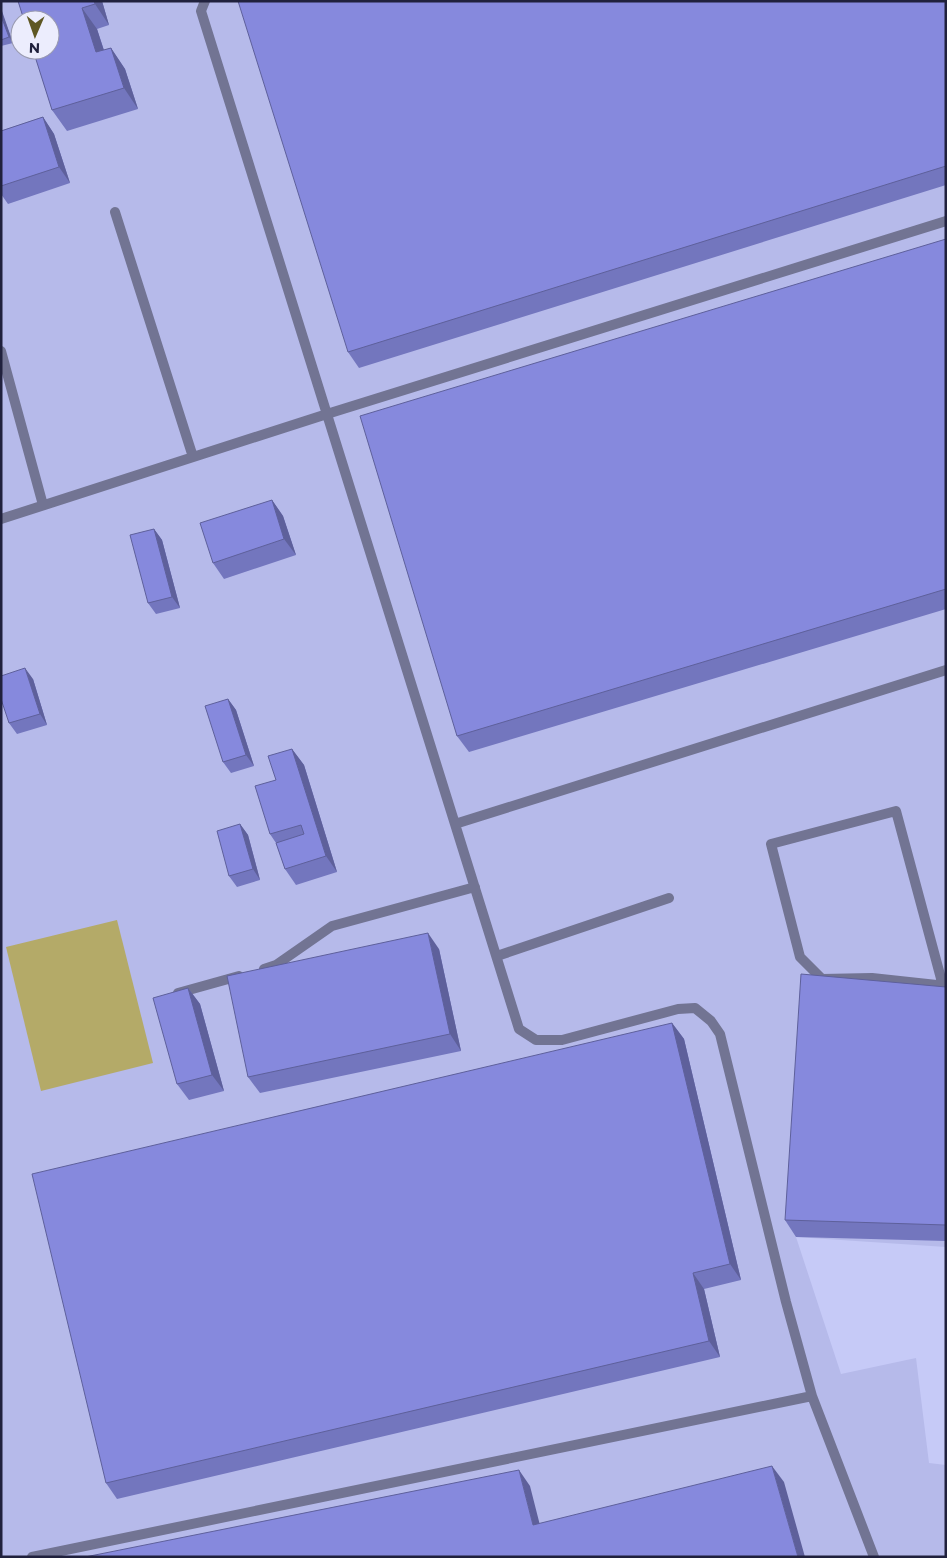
<svg xmlns="http://www.w3.org/2000/svg" width="947" height="1558" viewBox="0 0 947 1558" font-family="Montserrat,sans-serif">
<rect width="100%" height="100%" fill="#c6caf7"/>
<path fill="#b6baea" fill-rule="evenodd" d="M 1,1 L 946,1 L 946,1247 L 796,1237 L 841,1374 L 916,1358 L 929,1463 L 946,1465 L 946,1557 L 1,1557 ZM 20,20 L 50,20 L 50,50 L 20,50 Z"/>
<path fill="#b4aa68" d="M 117,920 L 153,1063 L 41,1091 L 6,947 Z"/>
<g fill="none" stroke-linecap="round" stroke-linejoin="round">
<path stroke="#727493" stroke-width="10" d="M 205,1 L 201,11 L 519,1029 L 536,1040 L 562,1040 L 678,1009 L 695,1008 L 711,1021 L 720,1034 L 786,1302 L 812,1396 L 874,1557
M 115,212 L 193,457
M 1,351 L 43,505
M 1,519 L 327,414 L 946,221
M 455,824 L 946,670
M 497,956 L 669,898
M 264,969 L 276,965 L 332,926 L 475,887
M 943,986 L 896,811 L 771,844 L 800,957 L 822,979 L 872,978 L 946,986
M 178,993 L 239,976
M 32,1557 L 812,1396"/>
</g>
<path fill="#7376be" d="M 18,1 L 102,1 L 109,25 L 97,29 L 104,50 L 111,48 L 125,69 L 138,109 L 67,131 L 52,110 Z
M 946,1 L 946,185 L 359,368 L 348,352 Z
M 1,10 L 13,43 L 1,46 Z
M 43,117 L 54,134 L 70,183 L 8,204 L 1,194 L 1,131 Z
M 946,239 L 946,609 L 469,752 L 457,736 Z
M 272,500 L 283,516 L 296,555 L 224,579 L 213,563 Z
M 154,529 L 162,540 L 180,608 L 156,614 L 148,603 Z
M 33,679 L 47,725 L 17,734 L 9,723 Z
M 228,699 L 236,710 L 254,766 L 231,773 L 223,762 Z
M 292,749 L 304,765 L 337,872 L 296,885 L 285,869 L 276,843 L 270,834 L 276,780 Z
M 240,824 L 248,835 L 260,880 L 237,887 L 229,876 Z
M 439,949 L 461,1051 L 260,1093 L 248,1077 Z
M 946,987 L 946,1241 L 796,1237 L 785,1220 Z
M 188,988 L 200,1004 L 224,1091 L 189,1100 L 177,1084 Z
M 672,1023 L 684,1039 L 741,1280 L 704,1289 L 720,1357 L 117,1499 L 106,1483 Z"/>
<path fill="#5e609b" d="M 94,1 L 102,1 L 109,25 L 95,4 Z
M 82,8 L 97,29 L 111,73 L 96,52 Z
M 1,10 L 2,11 L 13,43 L 9,37 L 1,16 Z
M 111,48 L 125,69 L 138,109 L 124,88 Z
M 43,117 L 54,134 L 70,183 L 59,167 Z
M 272,500 L 283,516 L 296,555 L 284,539 Z
M 154,529 L 162,540 L 180,608 L 172,597 Z
M 25,668 L 33,679 L 47,725 L 40,714 Z
M 228,699 L 236,710 L 254,766 L 246,755 Z
M 292,749 L 304,765 L 337,872 L 326,856 Z
M 240,824 L 248,835 L 260,880 L 253,869 Z
M 428,933 L 439,949 L 461,1051 L 450,1034 Z
M 188,988 L 200,1004 L 224,1091 L 212,1075 Z
M 672,1023 L 684,1039 L 741,1280 L 730,1264 Z
M 693,1273 L 704,1289 L 720,1357 L 709,1341 Z
M 772,1466 L 784,1482 L 805,1557 L 798,1557 Z
M 519,1470 L 530,1486 L 544,1541 L 533,1525 Z"/>
<path fill="#8689dd" stroke="#5e609b" d="M 18,1 L 94,1 L 95,4 L 82,8 L 96,52 L 111,48 L 124,88 L 52,110 L 33,50 L 50,50 L 50,20 L 24,20 Z
M 238,1 L 946,1 L 946,166 L 348,352 Z
M 1,16 L 9,37 L 1,40 Z
M 43,117 L 59,167 L 1,186 L 1,131 Z
M 946,239 L 946,589 L 457,736 L 360,416 Z
M 272,500 L 284,539 L 213,563 L 200,523 Z
M 154,529 L 172,597 L 148,603 L 130,535 Z
M 25,668 L 40,714 L 9,723 L 1,699 L 1,676 Z
M 228,699 L 246,755 L 223,762 L 205,706 Z
M 292,749 L 326,856 L 285,869 L 276,843 L 304,834 L 301,825 L 270,834 L 255,786 L 276,780 L 268,756 Z
M 240,824 L 253,869 L 229,876 L 217,831 Z
M 428,933 L 450,1034 L 248,1077 L 227,976 Z
M 801,974 L 946,987 L 946,1225 L 785,1220 Z
M 188,988 L 212,1075 L 177,1084 L 153,998 Z
M 672,1023 L 730,1264 L 693,1273 L 709,1341 L 106,1483 L 32,1174 Z
M 772,1466 L 798,1557 L 85,1557 L 519,1470 L 533,1525 Z"/>
<rect width="947" height="1558" fill="none" stroke="#20213d" stroke-width="5"/>
<g transform="translate(35 35) rotate(182)"><circle r="24" fill="#ecedfd" stroke="#9a9bb0"/>
<path d="M0-4L9 19L0 12L-9 19Z" fill="#5e5723"/>
<text y="-8" font-size="14" font-weight="bold" text-anchor="middle" fill="#20213d">N</text>
</g>
</svg>
